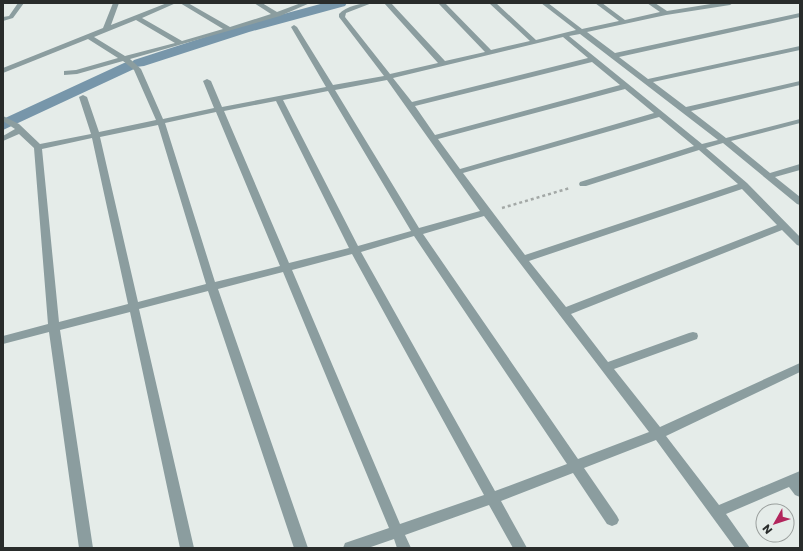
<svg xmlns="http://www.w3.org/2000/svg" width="803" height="551" viewBox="0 0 803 551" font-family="Poppins,sans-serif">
<rect width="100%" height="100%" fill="#e5ece9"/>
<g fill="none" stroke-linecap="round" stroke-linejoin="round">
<path fill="#7796aa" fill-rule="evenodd" d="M 324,3 L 347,3 L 345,6 L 249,32 L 144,66 L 136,67 L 134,69 L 3,130 L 3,119 L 124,63 L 132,62 L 134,60 L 239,26 Z"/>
<path stroke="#a3a8a6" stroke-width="2.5" stroke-dasharray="3 3" stroke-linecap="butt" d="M 502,208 L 570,188"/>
<path fill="#8b9d9f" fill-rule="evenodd" d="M 18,3 L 24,3 L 13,18 L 3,21 L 3,17 L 9,16 Z
M 113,3 L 119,3 L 111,25 L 167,3 L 176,3 L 142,18 L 182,41 L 223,29 L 180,3 L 188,3 L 230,27 L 271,14 L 254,3 L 262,3 L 277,12 L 301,3 L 310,3 L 280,16 L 130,59 L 141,69 L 163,119 L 214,108 L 203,81 L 207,79 L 211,81 L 222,107 L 326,87 L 291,27 L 294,25 L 297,27 L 333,85 L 384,76 L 339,17 L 339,14 C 346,6 362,3 372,3 L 346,13 L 345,17 L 390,74 L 438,63 L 384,3 L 391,3 L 445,61 L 485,52 L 438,3 L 445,3 L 491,50 L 530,41 L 489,3 L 496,3 L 536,40 L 576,30 L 541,3 L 548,3 L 582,29 L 619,21 L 595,3 L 602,3 L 625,20 L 660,12 L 647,3 L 655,3 L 667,11 L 717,3 L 733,3 L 730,5 L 666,15 L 587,32 L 615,53 L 800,13 L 800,17 L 619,57 L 648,79 L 800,46 L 800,50 L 653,82 L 686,107 L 800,81 L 800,85 L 691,111 L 726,138 L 800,119 L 800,123 L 731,141 L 770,173 L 800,164 L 800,170 L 775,177 L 800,197 L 800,205 L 797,204 L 723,143 L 706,148 L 747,183 L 800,237 L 800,246 L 797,245 L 782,230 L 571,314 L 608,362 L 689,333 L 693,332 L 697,333 L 698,336 L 697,339 L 614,369 L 660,427 L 800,363 L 800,372 L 666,436 L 719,505 L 800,471 L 800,497 L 795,495 L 789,487 L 726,514 L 750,548 L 735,548 L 656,440 L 584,468 L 617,516 L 619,520 L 617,524 L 612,526 L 607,524 L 573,473 L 501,501 L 527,548 L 513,548 L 489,505 L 405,535 L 411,548 L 397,548 L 394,539 L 368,548 L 343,548 L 345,543 L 389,528 L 283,272 L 218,289 L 308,548 L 294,548 L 208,291 L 139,309 L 194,548 L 180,548 L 130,312 L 60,330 L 93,548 L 79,548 L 49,332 L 3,344 L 3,336 L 48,324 L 34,148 L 19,134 L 3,141 L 3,136 L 15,129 L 3,121 L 3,116 L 19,124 L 40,144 L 91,134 L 79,97 L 83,95 L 87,97 L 99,132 L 156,120 L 134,70 L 123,61 L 77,74 L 64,75 L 64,71 L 76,70 L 118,58 L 88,39 L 3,73 L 3,68 L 103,28 ZM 136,20 L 175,43 L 125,56 L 94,37 ZM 580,34 L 718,140 L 702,144 L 569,36 ZM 563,37 L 588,58 L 412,102 L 393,78 ZM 592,62 L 620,85 L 435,135 L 415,106 ZM 387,80 L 480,211 L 419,228 L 335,90 ZM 625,89 L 654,113 L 460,169 L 438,139 ZM 328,91 L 411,231 L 358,246 L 283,100 ZM 276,101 L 349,248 L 289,263 L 224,111 ZM 216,112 L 280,266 L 215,282 L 165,123 ZM 659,117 L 694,146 L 580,182 L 579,184 L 580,186 L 586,186 L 699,150 L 738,184 L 525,255 L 463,173 ZM 158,125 L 206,284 L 138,302 L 100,137 ZM 92,138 L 128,304 L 59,322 L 42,149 ZM 742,189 L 777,225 L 566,307 L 529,261 ZM 484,216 L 649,432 L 578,459 L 423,234 ZM 414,236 L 567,464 L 495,491 L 361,252 ZM 352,254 L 484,495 L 400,524 L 292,270 Z"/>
</g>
<rect width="803" height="551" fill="none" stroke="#292c2b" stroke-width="8"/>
<g transform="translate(775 523) rotate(231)"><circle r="19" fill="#e5ece9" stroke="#9a9f9d"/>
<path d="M0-3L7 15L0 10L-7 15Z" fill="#b2255c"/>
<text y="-6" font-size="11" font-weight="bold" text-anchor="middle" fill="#292c2b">N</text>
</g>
</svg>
